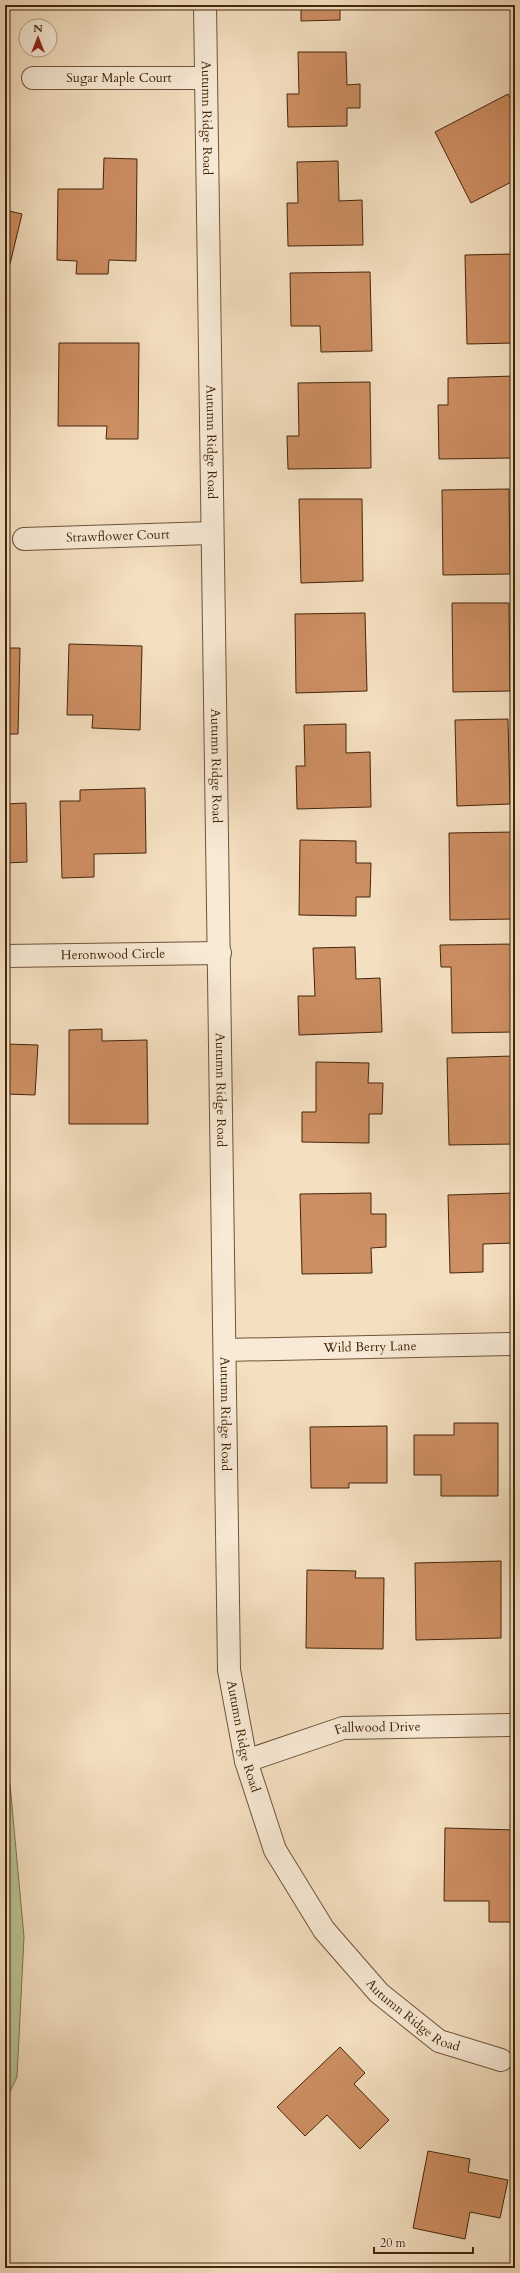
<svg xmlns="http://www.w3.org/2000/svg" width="520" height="2273" viewBox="0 0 520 2273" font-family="Cardo,serif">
<rect width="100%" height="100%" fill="#f4dfc0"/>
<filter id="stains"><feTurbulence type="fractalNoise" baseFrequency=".005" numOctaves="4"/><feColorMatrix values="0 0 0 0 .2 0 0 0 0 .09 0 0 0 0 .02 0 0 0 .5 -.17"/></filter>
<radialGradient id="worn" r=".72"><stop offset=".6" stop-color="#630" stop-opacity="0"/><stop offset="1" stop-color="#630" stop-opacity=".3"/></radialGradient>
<path fill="#bbc292" stroke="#7f744e" d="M 5,1767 L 10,1784 L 24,1937 L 17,2077 L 5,2102 Z"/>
<path fill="#cd8e63" stroke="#43260a" d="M 301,5 L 340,5 L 340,20 L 301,21 Z
M 298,52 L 346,52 L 347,85 L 360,84 L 360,108 L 347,108 L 347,126 L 288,127 L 287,94 L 299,94 Z
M 508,94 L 515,107 L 515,180 L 471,203 L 435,132 Z
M 104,158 L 137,159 L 136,261 L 109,260 L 108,274 L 76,274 L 77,261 L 57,260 L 58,189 L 103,189 Z
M 338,161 L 339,201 L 362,200 L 363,245 L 288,246 L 287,203 L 298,203 L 297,162 Z
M 5,210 L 22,214 L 10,264 L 5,263 Z
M 515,254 L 515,343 L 467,344 L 465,255 Z
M 370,272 L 372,351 L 321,352 L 320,326 L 291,326 L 290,273 Z
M 59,343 L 139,343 L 138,439 L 106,439 L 107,426 L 58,426 Z
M 515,376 L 515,458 L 439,459 L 438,405 L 448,405 L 448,378 Z
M 370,382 L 371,468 L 288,469 L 287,436 L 299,436 L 298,383 Z
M 5,401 L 10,411 L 5,413 Z
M 509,489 L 510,574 L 443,575 L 442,490 Z
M 299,499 L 362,499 L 363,581 L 301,583 Z
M 452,603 L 509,603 L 510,691 L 453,692 Z
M 365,613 L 367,691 L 296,693 L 295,614 Z
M 69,644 L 142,646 L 140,730 L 92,728 L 93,715 L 67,715 Z
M 5,648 L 20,648 L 18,734 L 5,734 Z
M 508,719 L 510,804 L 457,806 L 455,720 Z
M 346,724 L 346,753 L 370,752 L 371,807 L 297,809 L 296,766 L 305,766 L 304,725 Z
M 145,788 L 146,853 L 94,854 L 94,877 L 62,878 L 60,801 L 80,801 L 80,790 Z
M 26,803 L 27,862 L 5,863 L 5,804 Z
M 515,832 L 515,919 L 450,920 L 449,833 Z
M 300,840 L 356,841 L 356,863 L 371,863 L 370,897 L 356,897 L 356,916 L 299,915 Z
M 515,944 L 515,1032 L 452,1033 L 451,967 L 441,967 L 440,945 Z
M 355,947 L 356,979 L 380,978 L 382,1032 L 299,1035 L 298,996 L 315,996 L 313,948 Z
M 102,1029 L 102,1041 L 147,1040 L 148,1124 L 69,1124 L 69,1030 Z
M 5,1044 L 38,1045 L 35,1095 L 6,1094 L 5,1113 Z
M 513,1056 L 515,1144 L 449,1145 L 447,1058 Z
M 316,1062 L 369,1063 L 368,1083 L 383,1083 L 382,1114 L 369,1114 L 369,1143 L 302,1142 L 302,1112 L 316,1112 Z
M 371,1193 L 371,1214 L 386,1214 L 386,1247 L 371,1248 L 372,1273 L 302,1274 L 300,1194 Z
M 515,1193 L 515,1243 L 483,1244 L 483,1272 L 450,1273 L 448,1195 Z
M 454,1423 L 498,1423 L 498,1496 L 441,1496 L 441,1475 L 414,1475 L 414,1435 L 454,1435 Z
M 387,1426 L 387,1483 L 349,1483 L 349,1488 L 311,1488 L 310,1427 Z
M 501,1561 L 501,1638 L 416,1640 L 415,1563 Z
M 307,1570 L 356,1571 L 355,1578 L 384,1578 L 383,1649 L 306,1648 Z
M 445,1828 L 515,1830 L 515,1922 L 489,1922 L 489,1901 L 444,1901 Z
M 340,2047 L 365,2073 L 354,2084 L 389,2120 L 360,2149 L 327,2115 L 305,2136 L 277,2107 Z
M 428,2151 L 470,2159 L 468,2172 L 508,2180 L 500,2218 L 470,2212 L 465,2239 L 413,2228 Z"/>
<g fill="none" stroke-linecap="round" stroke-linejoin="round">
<g stroke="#6f5438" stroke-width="24">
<g id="minor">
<path id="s1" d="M 205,5 L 229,1670 L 246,1761 L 275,1850 L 324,1930 L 379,1993 L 439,2041 L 501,2060"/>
<path id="s2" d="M 33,78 L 206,78"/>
<path id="s3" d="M 24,539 L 211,533"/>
<path id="s4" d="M 5,956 L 220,953"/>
<path id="s5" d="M 225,1350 L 515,1344"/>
<path id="s6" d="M 246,1761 L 343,1728 L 515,1725"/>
</g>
</g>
<use href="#minor" stroke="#f8ead6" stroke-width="22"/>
</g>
<g text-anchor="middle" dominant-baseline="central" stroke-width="3" stroke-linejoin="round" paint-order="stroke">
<g font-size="13" fill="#43260a" stroke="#f8ead6">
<text stroke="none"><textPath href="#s2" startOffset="86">Sugar Maple Court</textPath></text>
<text stroke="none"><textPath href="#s1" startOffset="113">Autumn Ridge Road</textPath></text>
<text stroke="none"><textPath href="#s1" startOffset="437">Autumn Ridge Road</textPath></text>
<text stroke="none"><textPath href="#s3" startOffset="94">Strawflower Court</textPath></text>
<text stroke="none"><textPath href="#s1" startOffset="761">Autumn Ridge Road</textPath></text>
<text stroke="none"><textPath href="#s4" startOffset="108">Heronwood Circle</textPath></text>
<text stroke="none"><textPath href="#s1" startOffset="1085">Autumn Ridge Road</textPath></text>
<text stroke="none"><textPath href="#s5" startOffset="145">Wild Berry Lane</textPath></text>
<text stroke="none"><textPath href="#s1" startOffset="1409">Autumn Ridge Road</textPath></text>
<text stroke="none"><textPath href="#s6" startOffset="137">Fallwood Drive</textPath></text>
<text stroke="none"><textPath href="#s1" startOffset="1733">Autumn Ridge Road</textPath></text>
<text stroke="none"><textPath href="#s1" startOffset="2070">Autumn Ridge Road</textPath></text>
</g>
</g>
<rect width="520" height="2273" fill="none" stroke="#f4dfc0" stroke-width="20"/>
<rect x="6" y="6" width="508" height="2261" fill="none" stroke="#43260a" stroke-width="2"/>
<rect x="10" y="10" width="500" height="2253" fill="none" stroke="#43260a"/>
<g transform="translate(38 38)"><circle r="19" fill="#f8ead6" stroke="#b09c84"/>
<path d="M0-3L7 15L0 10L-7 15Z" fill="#8f2418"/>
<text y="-6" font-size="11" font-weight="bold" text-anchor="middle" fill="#43260a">N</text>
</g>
<path d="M374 2247v6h99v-6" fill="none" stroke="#43260a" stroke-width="2"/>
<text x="380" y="2247" font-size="12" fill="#43260a" stroke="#f8ead6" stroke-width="3" paint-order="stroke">20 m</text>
<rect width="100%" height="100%" filter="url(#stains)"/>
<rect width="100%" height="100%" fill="url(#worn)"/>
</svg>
